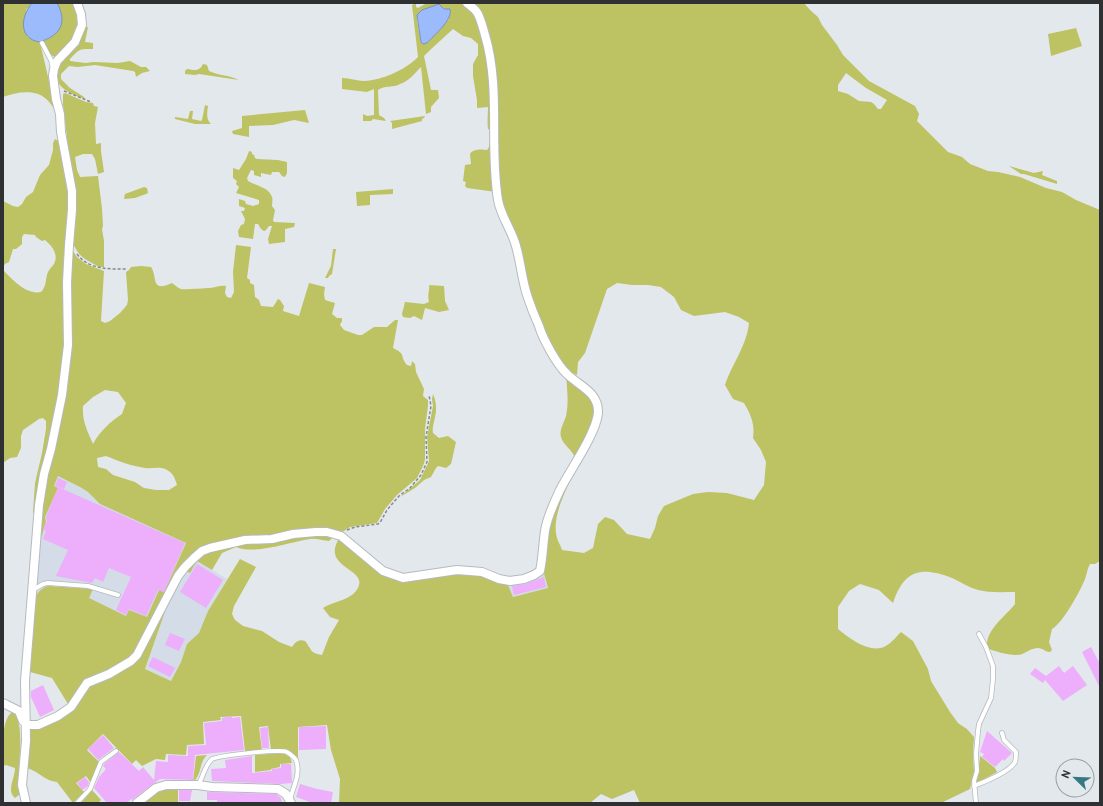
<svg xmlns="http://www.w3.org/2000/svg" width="1103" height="806" viewBox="0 0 1103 806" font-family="'PT Sans',sans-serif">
<rect width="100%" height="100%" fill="#e3e8ed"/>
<path fill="#d3dce7" d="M 58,476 L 80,487 L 88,492 L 100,504 L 186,543 L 164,593 L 159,591 L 147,618 L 126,616 L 88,598 L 92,589 L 39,591 L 36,596 L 40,543 L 46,521 L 45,517 L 57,488 L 54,486 Z
M 197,561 L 227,579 L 208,611 L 199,633 L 187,644 L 181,662 L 171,681 L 145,669 L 167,606 L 185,570 Z
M 543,570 L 548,589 L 513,597 L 507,583 Z"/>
<path fill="#bdc263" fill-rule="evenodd" d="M 3,3 L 32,3 L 26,10 L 27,36 L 31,39 L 39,42 L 41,47 L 56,111 C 52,106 49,101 45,98 C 34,89 16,92 3,97 Z
M 57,3 L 74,3 C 76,10 79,19 78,25 C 75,37 65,49 56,57 C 48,56 46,48 43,41 C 61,33 66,21 57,3 Z
M 416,3 L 416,7 L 418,8 L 427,3 L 465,3 L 476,15 L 490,66 L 496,192 L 467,188 L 465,186 L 466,182 L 463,181 L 465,165 L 471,164 L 470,154 C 473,149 481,149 487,150 C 491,147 490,135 490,130 L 488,129 C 487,122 488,114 488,107 L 477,108 L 477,100 L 473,76 L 473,64 L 478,55 L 478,44 L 471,38 L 463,36 L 453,29 L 429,51 L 424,56 L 431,90 L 438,90 L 439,98 L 431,107 L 431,112 L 426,114 L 421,67 C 415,73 409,81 400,84 C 394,88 384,85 378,90 L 379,115 L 384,118 L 386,121 L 373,119 L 371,121 L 363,121 L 363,114 L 367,116 L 374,115 L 374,89 L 367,92 L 342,89 L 342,78 C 350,78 357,81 364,81 C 383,80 405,70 418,57 L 412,5 ZM 442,7 L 447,10 L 449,19 L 427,43 L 423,44 L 421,42 L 417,20 L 422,10 Z
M 470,3 L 804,3 L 810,10 L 818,17 L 822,25 L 837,45 L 843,55 L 869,81 L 915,106 L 919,114 L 917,121 L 948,152 L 962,157 L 970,164 L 988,171 L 998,172 L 1020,177 L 1046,188 L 1062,192 L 1076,200 L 1100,210 L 1100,561 L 1095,564 L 1090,564 C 1087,569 1087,574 1085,579 C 1081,590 1062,624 1052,629 L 1049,642 L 1052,650 L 1050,652 C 1045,652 1043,648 1038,648 C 1032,648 1027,652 1022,654 C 1014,657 996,652 987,648 C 985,630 1005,617 1015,604 L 1015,592 C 1003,592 989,593 978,590 C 968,587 961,582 952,578 C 921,566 904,570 893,603 L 879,590 L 860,584 L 849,591 L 838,607 L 838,629 C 849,638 866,651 881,648 C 889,646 895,638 901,632 L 913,641 L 928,669 L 931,681 L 950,712 L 958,723 L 967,729 L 974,737 L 973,754 L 974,772 L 970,789 L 941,803 L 640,803 L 634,790 L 612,799 L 601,794 L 590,803 L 339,803 L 340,779 L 331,750 L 327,725 L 298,727 L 298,758 L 287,751 L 271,750 L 268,726 L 259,727 L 262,751 L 245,751 L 241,716 L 220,717 L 221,720 L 203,722 L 204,744 L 187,745 L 186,755 L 166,754 L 165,760 L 156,759 L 142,766 L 136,760 L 132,764 L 103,734 L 87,750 L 99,762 L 91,783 L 86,776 L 76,783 L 84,792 L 73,803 L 57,782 C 45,781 40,772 27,768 L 28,730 L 59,718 L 85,689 L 131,663 L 167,606 L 145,669 L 171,681 L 181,662 L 187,644 L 199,633 L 208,611 L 240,559 L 256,567 L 234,606 L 232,614 L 235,620 L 243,626 L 262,631 L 279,642 L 292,647 C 296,641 299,639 305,641 C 312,650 310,653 322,655 L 329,637 L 339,620 L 330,617 L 323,608 C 334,601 355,600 359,585 C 364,568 320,567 340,537 L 392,576 L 442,574 L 480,574 L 507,583 L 513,597 L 548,588 L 543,570 L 547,531 L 553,512 L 574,472 C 566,491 551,517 557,538 C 558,542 561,546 562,550 L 584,553 L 593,548 L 598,524 L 605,517 L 614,520 L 627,534 L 650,539 L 655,528 L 658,516 L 664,506 L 693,494 L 708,492 L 727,493 L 754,500 L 764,485 L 766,462 L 761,450 L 753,438 C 755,424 751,415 744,403 L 733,399 L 725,385 C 732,364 747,345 749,323 L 739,317 L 725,312 L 694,316 L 681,310 L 674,297 L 661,287 L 648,285 L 632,285 L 617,283 L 607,289 L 585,353 L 578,362 L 577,375 L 568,371 L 544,337 L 500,200 L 494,67 ZM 846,73 L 866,88 L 887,100 L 881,109 L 878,109 L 874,104 L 871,102 L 859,101 L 848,94 L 838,91 L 838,85 Z
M 85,27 L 88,27 L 85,42 L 93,43 L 93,49 C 80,49 80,48 70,59 L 70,61 L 85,63 L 94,62 L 118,63 L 130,61 L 141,67 L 146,67 L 150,71 L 142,73 L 136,77 L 135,72 L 133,71 L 95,65 L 78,67 L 69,66 L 61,74 L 61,79 L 70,88 L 84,97 L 85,99 C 75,95 61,91 57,80 C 52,68 78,38 85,27 Z
M 1076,28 L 1082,46 L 1051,56 L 1048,34 Z
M 203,64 L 207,65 L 209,71 C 219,76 230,75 239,80 L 199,74 L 195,75 L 185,74 L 185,71 L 187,69 C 195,70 199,72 203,64 Z
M 65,93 L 86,102 L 93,103 L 94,106 L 98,107 L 95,123 L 96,144 L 101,143 L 101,151 L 104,172 L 98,174 L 95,159 L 92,154 L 83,154 L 75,157 L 77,170 L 80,177 L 98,176 L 102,209 L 103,226 L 102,229 L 104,241 L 104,267 L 99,267 L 85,259 L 79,254 L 73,244 L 76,216 L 76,191 L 68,146 L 63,104 L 63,94 Z
M 205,105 L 208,106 C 207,112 206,120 211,124 L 195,124 L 175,119 L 175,117 L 188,119 L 190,111 L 193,111 L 192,119 L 201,121 L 202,120 Z
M 305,110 L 309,123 L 294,120 L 273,125 L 249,126 L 249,137 L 233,134 L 232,131 L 242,128 L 242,116 Z
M 425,116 L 424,118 L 422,119 L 422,121 L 392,129 L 392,123 L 390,121 Z
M 55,139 L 59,141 L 68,195 L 69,213 L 63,263 L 65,320 L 63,350 L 61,377 L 50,439 L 39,482 L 36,501 L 35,516 L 33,512 L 35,483 L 42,453 L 46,429 L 46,421 L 43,418 L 39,419 L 23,430 L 21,436 L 21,448 L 17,457 L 10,458 L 3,463 L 3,270 C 13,280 26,295 41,292 C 47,286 45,279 48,272 C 49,269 52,267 54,264 C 59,254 52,246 45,240 L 42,241 L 36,237 L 35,235 L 24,234 L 22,237 L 22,244 L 16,249 L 13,249 L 9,262 L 5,264 L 3,267 L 3,201 L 13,206 L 18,207 L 22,204 L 26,197 L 33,192 L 40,175 L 49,165 L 53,150 L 53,143 Z
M 249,151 L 252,152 L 252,154 L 254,155 L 255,158 L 257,159 L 278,160 L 287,162 L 287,173 L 285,177 L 282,176 L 279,172 L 272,172 L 271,175 L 261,173 L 261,177 L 254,175 L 254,171 L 251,170 L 247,178 L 248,181 C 256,186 269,187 272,197 C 273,200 272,203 272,206 L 275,210 L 273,220 L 274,222 L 295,223 L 294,227 L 285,229 L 285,242 L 269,244 L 268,239 L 272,226 L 269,226 L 266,230 L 264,231 L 261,229 L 258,224 L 255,224 L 253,239 L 239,237 L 238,231 L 241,225 L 244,224 L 245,219 L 241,211 L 244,211 L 245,208 L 239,206 L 239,199 L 245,201 L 246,204 L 253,206 L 259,204 L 259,200 L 236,193 L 239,187 L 236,184 L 237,181 L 233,178 L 233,168 L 239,170 L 246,159 Z
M 1009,166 L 1034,173 L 1043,171 L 1042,175 L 1057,181 L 1057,184 L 1024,174 L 1021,174 Z
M 144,187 L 147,188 L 148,193 L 146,194 L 135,198 L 124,199 L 125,194 Z
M 393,189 L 393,194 L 370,195 L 370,205 L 357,206 L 356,192 Z
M 236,245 L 251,247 L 247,278 L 250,280 L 250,283 L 254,285 L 255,297 L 259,300 L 261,306 L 273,307 L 278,299 L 280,300 L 284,306 L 283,311 L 299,316 L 309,283 L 325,287 L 324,294 L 325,300 L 335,303 L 332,314 L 337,318 L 342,318 L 342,321 L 340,325 L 344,330 L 358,335 L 362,335 L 374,327 L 387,327 L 395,320 L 398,320 L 393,348 C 407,355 399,355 407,365 L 411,366 L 412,361 L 415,364 L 416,372 L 424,389 L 423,396 L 428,400 L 428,406 L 425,429 L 425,460 L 423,466 L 417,478 L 397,495 L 385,509 L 377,523 L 350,527 L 341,533 L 259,539 L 193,556 L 136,654 L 100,676 L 68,704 L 52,678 L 30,672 L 36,596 C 39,591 42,588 48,586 L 93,589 L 89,598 L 126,616 L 129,610 L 147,617 L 159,590 L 164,592 L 186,543 L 100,504 L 88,492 L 80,487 L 58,476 L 54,486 L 58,488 L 45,517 L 46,521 L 40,543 L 44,492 L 67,392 L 72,343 L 70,291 L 72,252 L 73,251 L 77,257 L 86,264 L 104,271 L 101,321 L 105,323 L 110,321 L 120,313 L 127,305 L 128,300 L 126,272 L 129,270 L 131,267 L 141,266 L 151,267 C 158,277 150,293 172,283 C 175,285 178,288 181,289 C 184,290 204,288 210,288 C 215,288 220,285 226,286 L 225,293 L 227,297 L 231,298 L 234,292 L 233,272 ZM 105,390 L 118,392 L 126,403 L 122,414 C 110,422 100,431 93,444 C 87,430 82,421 83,406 L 93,397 ZM 106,456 C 118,461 132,466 145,468 C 152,469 160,466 167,470 C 173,473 175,478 177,485 L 169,490 L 156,490 L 144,488 L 135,482 L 113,475 L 106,469 L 98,467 L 97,458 Z
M 333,249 L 336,249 L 332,274 L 329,276 L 328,278 L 325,278 L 331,266 Z
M 429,285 L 444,286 L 445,301 L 449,310 L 439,312 L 425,308 L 422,320 L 414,316 L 410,318 L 403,317 L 402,314 L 405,302 L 424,304 L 429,302 C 427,294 430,290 429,285 Z
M 566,375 L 595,402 C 595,427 587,438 575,458 C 572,449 563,445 561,437 C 559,430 564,423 566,416 C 569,403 567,388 566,375 Z
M 433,394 C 436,401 437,409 435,417 C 434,423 432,426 433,433 L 439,438 L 448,436 L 456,442 L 451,464 L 446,468 L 438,466 L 436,468 L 431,477 L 424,480 L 415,488 L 400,497 L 420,480 L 429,461 L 427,437 L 433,406 L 432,399 Z
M 316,533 L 333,537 L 329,541 C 323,541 316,538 310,539 C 290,542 255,555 236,547 L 222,553 L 212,570 L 197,561 L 190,573 L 185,570 L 203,553 L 236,545 Z
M 14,711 C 27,732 15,770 20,794 L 15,798 C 6,791 15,778 15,768 L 6,765 L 3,766 C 3,753 0,717 14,711 Z
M 283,753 L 290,757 L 292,763 L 280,764 L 280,767 L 271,769 L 271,770 L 255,772 L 255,755 Z
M 207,755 C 199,762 202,775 193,782 L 196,756 Z
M 980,756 L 995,768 L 997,772 L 977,783 C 975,777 980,765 980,756 Z
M 178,788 L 178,803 L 141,803 L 160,790 Z
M 92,790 L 101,800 L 99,802 L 99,803 L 81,803 Z"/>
<path fill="#9bbbfc" stroke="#7a91bf" d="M 32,3 L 57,3 C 68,23 60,36 39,42 C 18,38 21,16 32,3 Z
M 439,4 L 444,9 L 450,9 C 453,20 434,35 427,43 L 423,44 L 421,42 L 417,15 L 422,10 Z"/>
<path fill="#edaefb" d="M 58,478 L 67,482 L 64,489 L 55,486 Z
M 58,487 L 185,543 L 164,592 L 158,590 L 146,616 L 129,609 L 126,615 L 116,610 L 131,577 L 109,568 L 103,582 L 95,578 L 92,583 L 56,576 L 68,550 L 43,539 L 46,531 L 43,529 L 47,521 L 46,517 Z
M 197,564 L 223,580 L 206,608 L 180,592 Z
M 544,577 L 546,587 L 514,595 L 512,586 L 526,584 Z
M 170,633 L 185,639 L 179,651 L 165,645 Z
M 1091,647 L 1100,664 L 1100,688 L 1082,652 Z
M 153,657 L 175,668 L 170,677 L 148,666 Z
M 1059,666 L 1064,673 L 1073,666 L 1087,685 L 1063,701 L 1045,680 L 1043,683 L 1030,674 L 1035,668 L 1046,676 Z
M 43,685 L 54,710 L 40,717 L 31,697 L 31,691 Z
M 232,716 L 232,718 L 240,717 L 244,750 L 195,755 L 193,780 L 160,779 L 132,800 L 131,799 L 127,803 L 107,803 L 94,788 L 99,777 L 106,769 L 103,766 L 104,764 L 119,752 L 139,771 L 143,767 L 154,780 L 156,761 L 168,762 L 168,755 L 188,756 L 188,746 L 206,745 L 204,723 L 222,721 L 222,718 Z
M 326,726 L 326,749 L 299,750 L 299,727 Z
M 268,727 L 269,748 L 262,748 L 260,728 Z
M 987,731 L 1012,753 L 1004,761 L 1003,759 L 995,767 L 982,757 L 984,754 L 980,752 Z
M 103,735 L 114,748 L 98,760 L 88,749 Z
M 252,756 L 252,773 L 272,771 L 272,769 L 281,768 L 281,764 L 291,764 L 292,783 L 280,784 L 212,781 L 211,769 L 226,768 L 225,760 Z
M 85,777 L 89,782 L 88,786 L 82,790 L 77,783 Z
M 300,784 L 317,789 L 333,792 L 331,803 L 310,803 L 310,802 L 296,797 Z
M 179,790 L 192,790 L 190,801 L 179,801 Z
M 207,792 L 276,794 L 281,798 L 282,803 L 217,803 L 217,800 L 207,800 Z"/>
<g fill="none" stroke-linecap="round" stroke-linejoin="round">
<g stroke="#b6babf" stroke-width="5.5">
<path id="service" d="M 42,43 L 51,60 L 53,68
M 33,590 L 43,584 L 48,583 L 88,586 L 118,595
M 198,785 C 204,776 204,766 212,759 C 222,755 279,749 287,752 C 290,754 294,757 296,760 C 301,775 293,786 290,800
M 974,786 C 984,782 1010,772 1015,762 C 1016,759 1016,755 1016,752 L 1004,740 L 1002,733
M 77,803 L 90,789 L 101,762 L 116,751
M 976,803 L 974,781 L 977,771 L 976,754 L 978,731 L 979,724 L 991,698 L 993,679 L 993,666 L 986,647 L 979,634"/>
</g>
<g stroke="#b6babf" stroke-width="10">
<path id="minor" d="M 3,703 L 19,711 L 23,721
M 26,725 L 38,725 L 58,716 L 71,707 L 87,683 L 109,674 L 131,661 L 137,655 L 178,576 L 185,567 L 194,558 L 202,551 L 210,548 L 245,540 L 272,539 L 293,534 L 316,532 L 327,532 L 341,536 L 383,571 L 403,578 L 457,570 L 482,572 L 499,579 L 510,581 L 524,579 L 534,575 L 540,571 C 543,557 543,544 545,531 C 547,517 554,503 560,490 C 570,470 596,434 598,413 C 599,392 579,386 567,374 C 557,365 543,339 539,326 C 535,317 531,307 528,298 C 522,281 521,263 516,246 C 512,230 501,217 498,200 C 489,145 501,89 485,35 C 483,28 481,20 478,14 C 476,10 471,6 467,3
M 26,803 L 22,785 L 26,741 L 25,681 L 39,505 L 44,474 L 51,449 L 62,395 L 68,345 L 67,282 L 69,245 L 72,210 L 72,191 L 61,132 L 60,114 L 56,99 L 53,76 L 54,69 L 57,61 L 75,42 L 82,25 L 81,14 L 77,3
M 137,803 L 156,788 L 166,785 L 198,785 L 212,787 L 278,789 L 286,794 L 291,803"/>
</g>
<path stroke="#86898d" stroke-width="1.5" stroke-dasharray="3 2" stroke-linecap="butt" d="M 64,91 L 91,102
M 77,254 C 89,270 109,269 127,269
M 347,530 L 355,527 L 378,524 L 381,521 L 387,510 L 399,496 L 410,488 L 421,475 L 427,462 L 426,437 L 431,406 L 429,395"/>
<use href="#service" stroke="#fff" stroke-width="4"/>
<use href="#minor" stroke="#fff" stroke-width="8"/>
</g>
<rect width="1103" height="806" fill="none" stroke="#2e3032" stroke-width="8"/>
<g transform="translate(1075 778) rotate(293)"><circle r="19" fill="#e3e8ed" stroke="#9b9ea2"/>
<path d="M0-3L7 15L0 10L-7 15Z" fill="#337a85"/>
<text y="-6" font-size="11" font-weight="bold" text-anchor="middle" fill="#2e3032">N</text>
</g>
</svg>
